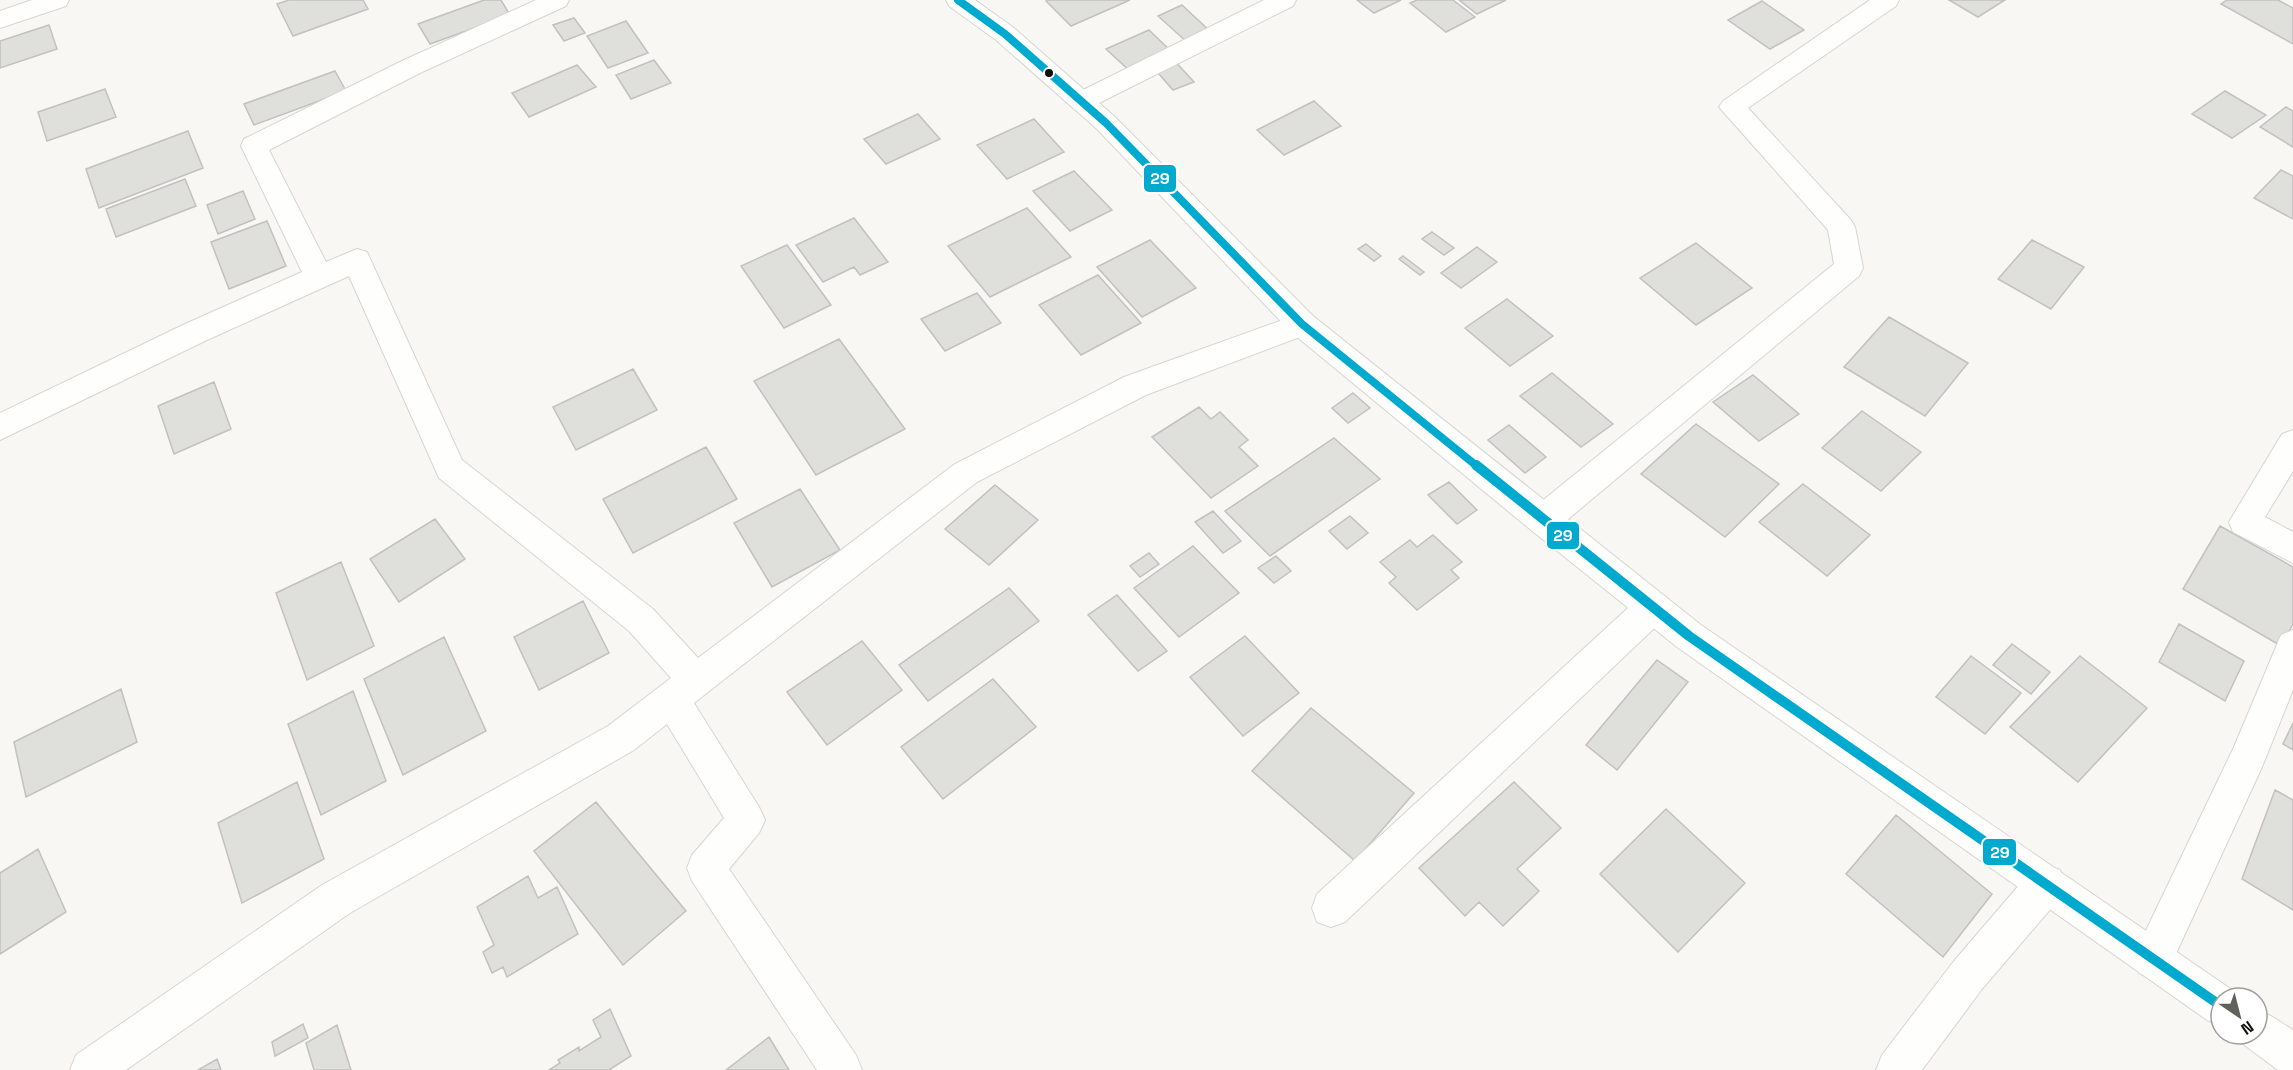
<svg xmlns="http://www.w3.org/2000/svg" width="2293" height="1070" viewBox="0 0 2293 1070" font-family="'Space Grotesk',sans-serif">
<rect width="100%" height="100%" fill="#f8f7f4"/>
<path fill="#dfdfdc" stroke="#c2c1bf" stroke-width="1.5" d="M 289,0 L 363,0 L 368,9 L 293,36 L 277,4 Z
M 484,0 L 501,0 L 510,15 L 430,44 L 418,24 Z
M 1048,0 L 1130,0 L 1071,26 L 1046,1 Z
M 1357,0 L 1401,0 L 1374,13 Z
M 1417,0 L 1453,0 L 1475,17 L 1446,32 L 1410,3 Z
M 1459,0 L 1506,0 L 1477,14 Z
M 1949,0 L 2005,0 L 1978,17 Z
M 2227,0 L 2278,0 L 2293,8 L 2293,44 L 2221,4 Z
M 1762,1 L 1804,30 L 1770,49 L 1728,20 Z
M 1182,5 L 1212,33 L 1188,43 L 1158,16 Z
M 574,18 L 585,33 L 564,41 L 553,25 Z
M 626,21 L 648,53 L 608,68 L 587,36 Z
M 49,25 L 57,49 L 0,68 L 0,41 Z
M 1149,30 L 1174,54 L 1132,73 L 1106,49 Z
M 1172,58 L 1194,82 L 1173,90 L 1152,66 Z
M 654,60 L 671,83 L 631,99 L 616,75 Z
M 577,65 L 596,87 L 529,117 L 512,93 Z
M 335,71 L 346,91 L 254,125 L 244,104 Z
M 105,89 L 116,117 L 47,141 L 38,112 Z
M 2225,91 L 2266,115 L 2232,138 L 2192,114 Z
M 1314,101 L 1341,126 L 1284,155 L 1257,130 Z
M 2286,107 L 2293,111 L 2293,147 L 2260,127 Z
M 918,114 L 940,139 L 886,164 L 864,139 Z
M 1034,119 L 1064,152 L 1007,179 L 977,145 Z
M 188,131 L 203,168 L 99,208 L 86,169 Z
M 2281,170 L 2293,176 L 2293,219 L 2254,198 Z
M 1074,171 L 1112,210 L 1070,231 L 1033,191 Z
M 185,179 L 196,206 L 116,237 L 106,209 Z
M 243,191 L 255,219 L 218,234 L 207,205 Z
M 1027,208 L 1071,257 L 990,297 L 948,246 Z
M 854,218 L 888,262 L 860,275 L 854,267 L 823,282 L 796,245 Z
M 267,221 L 286,266 L 229,289 L 211,242 Z
M 1432,232 L 1454,248 L 1444,255 L 1422,239 Z
M 1150,240 L 1196,288 L 1142,317 L 1097,267 Z
M 2032,240 L 2084,267 L 2051,309 L 1998,279 Z
M 1696,243 L 1752,288 L 1696,325 L 1640,278 Z
M 1366,244 L 1381,256 L 1374,261 L 1358,249 Z
M 787,245 L 831,305 L 784,328 L 741,266 Z
M 1477,247 L 1497,262 L 1461,288 L 1441,273 Z
M 1403,256 L 1424,272 L 1420,275 L 1399,259 Z
M 1098,275 L 1141,323 L 1081,355 L 1039,305 Z
M 977,293 L 1001,323 L 945,351 L 921,319 Z
M 1507,299 L 1553,336 L 1510,366 L 1465,328 Z
M 1889,317 L 1968,363 L 1925,416 L 1844,367 Z
M 839,339 L 905,429 L 816,475 L 754,381 Z
M 633,369 L 657,410 L 576,450 L 553,407 Z
M 1552,373 L 1613,424 L 1581,447 L 1520,396 Z
M 1753,375 L 1799,414 L 1759,441 L 1713,402 Z
M 214,382 L 231,429 L 174,454 L 158,406 Z
M 1353,393 L 1370,408 L 1348,423 L 1332,408 Z
M 1199,407 L 1211,419 L 1220,412 L 1248,440 L 1239,447 L 1258,466 L 1211,498 L 1152,437 Z
M 1862,411 L 1921,452 L 1881,491 L 1822,448 Z
M 1696,424 L 1779,484 L 1725,537 L 1641,474 Z
M 1509,425 L 1546,457 L 1525,473 L 1488,440 Z
M 1334,438 L 1380,479 L 1270,556 L 1225,511 Z
M 706,447 L 737,499 L 633,553 L 603,499 Z
M 1449,482 L 1477,510 L 1457,524 L 1428,495 Z
M 1803,484 L 1870,535 L 1827,576 L 1759,522 Z
M 995,485 L 1038,520 L 989,565 L 945,529 Z
M 800,489 L 840,550 L 772,587 L 734,523 Z
M 1213,511 L 1241,541 L 1223,553 L 1195,522 Z
M 1350,516 L 1368,533 L 1347,549 L 1329,531 Z
M 435,519 L 465,559 L 399,602 L 370,559 Z
M 2220,526 L 2293,567 L 2293,624 L 2281,646 L 2183,589 Z
M 1433,535 L 1462,562 L 1451,570 L 1459,578 L 1417,610 L 1389,583 L 1396,577 L 1380,562 L 1410,540 L 1417,547 Z
M 1193,546 L 1239,593 L 1179,637 L 1134,588 Z
M 1149,553 L 1159,564 L 1140,577 L 1130,566 Z
M 1276,556 L 1291,571 L 1274,583 L 1258,568 Z
M 341,562 L 374,646 L 307,680 L 276,593 Z
M 1009,588 L 1039,621 L 928,701 L 899,665 Z
M 1117,595 L 1167,651 L 1138,671 L 1088,615 Z
M 583,601 L 609,653 L 539,690 L 514,637 Z
M 2179,624 L 2244,661 L 2225,701 L 2159,662 Z
M 1245,636 L 1299,693 L 1243,736 L 1190,677 Z
M 444,637 L 486,731 L 403,775 L 364,679 Z
M 862,641 L 902,690 L 827,745 L 787,692 Z
M 2012,644 L 2050,672 L 2031,694 L 1993,665 Z
M 1971,656 L 2021,693 L 1985,734 L 1936,697 Z
M 2080,656 L 2147,708 L 2078,782 L 2010,727 Z
M 1657,660 L 1688,682 L 1617,770 L 1586,745 Z
M 993,679 L 1036,727 L 943,799 L 901,747 Z
M 121,689 L 137,742 L 26,797 L 14,742 Z
M 353,691 L 386,781 L 321,815 L 288,724 Z
M 1311,708 L 1414,793 L 1355,861 L 1252,771 Z
M 2293,723 L 2293,750 L 2283,744 Z
M 297,782 L 324,859 L 242,903 L 218,823 Z
M 1514,782 L 1561,828 L 1517,869 L 1539,891 L 1503,926 L 1479,902 L 1465,916 L 1419,868 Z
M 2275,790 L 2293,800 L 2293,910 L 2242,879 Z
M 596,802 L 686,911 L 623,965 L 534,851 Z
M 1666,809 L 1745,883 L 1678,952 L 1600,874 Z
M 1896,815 L 1992,894 L 1943,957 L 1846,874 Z
M 38,849 L 66,912 L 0,954 L 0,873 Z
M 528,876 L 538,898 L 557,887 L 578,934 L 507,977 L 503,967 L 492,973 L 483,952 L 494,945 L 477,907 Z
M 610,1009 L 631,1056 L 609,1070 L 549,1070 L 560,1063 L 558,1060 L 579,1047 L 579,1051 L 601,1037 L 593,1020 Z
M 303,1024 L 308,1038 L 275,1056 L 272,1042 Z
M 337,1025 L 351,1070 L 314,1070 L 306,1043 Z
M 769,1037 L 789,1070 L 726,1070 Z
M 217,1059 L 221,1070 L 198,1070 Z"/>
<g fill="none" stroke-linecap="round" stroke-linejoin="round">
<g stroke="#d5d5d2" stroke-width="2">
<path id="street" d="M 32,0 L 69,0 L 66,6 L 0,28 L 0,11 Z
M 536,0 L 569,0 L 566,6 L 420,73 L 269,150 L 326,262 L 357,249 L 367,252 L 462,460 L 653,609 L 698,658 L 955,464 L 1124,377 L 1302,313 L 1313,316 L 1317,324 L 1313,332 L 1146,395 L 977,482 L 694,703 L 759,807 L 765,820 L 759,833 L 729,869 L 856,1055 L 862,1070 L 817,1070 L 692,881 L 687,868 L 692,855 L 724,818 L 667,724 L 634,750 L 350,913 L 126,1070 L 70,1070 L 76,1055 L 322,885 L 608,726 L 671,678 L 629,631 L 439,478 L 349,276 L 207,340 L 0,440 L 0,413 L 185,324 L 302,272 L 241,146 L 244,139 L 402,61 Z
M 1264,0 L 1296,0 L 1293,6 L 1091,107 L 1082,110 L 1073,107 L 1069,101 L 1073,95 Z
M 1870,0 L 1899,0 L 1896,6 L 1748,108 L 1851,220 L 1855,227 L 1863,268 L 1859,276 L 1555,530 L 1543,534 L 1531,530 L 1527,520 L 1531,510 L 1834,264 L 1828,230 L 1719,107 L 1723,101 Z
M 2293,430 L 2293,471 L 2265,517 L 2293,532 L 2293,563 L 2233,532 L 2229,522 L 2282,434 Z
M 1653,592 L 1665,596 L 1670,607 L 1665,618 L 1345,922 L 1331,927 L 1317,922 L 1312,908 L 1317,894 L 1641,596 Z
M 2293,630 L 2293,690 L 2262,767 L 2167,973 L 2153,979 L 2139,973 L 2133,959 L 2139,945 L 2234,747 L 2281,635 Z
M 2046,865 L 2060,870 L 2065,884 L 2060,898 L 1982,989 L 1922,1070 L 1876,1070 L 1882,1055 L 1954,961 L 2032,870 Z"/>
</g>
<g stroke="#d5d5d2" stroke-width="2">
<path id="secondary" d="M 946,0 L 975,0 L 1014,28 L 1115,117 L 1313,316 L 1701,625 L 2235,992 L 2238,998 L 2221,998 L 2221,1026 L 2207,1020 L 1677,647 L 1531,530 L 1291,332 L 1097,129 L 996,40 L 949,6 Z
M 2257,1010 L 2271,1016 L 2293,1030 L 2293,1070 L 2278,1070 L 2243,1044 L 2238,1034 L 2257,1034 Z"/>
</g>
<use href="#street" fill="#fefefd" fill-rule="evenodd"/>
<use href="#secondary" fill="#fefefd" fill-rule="evenodd"/>
<g stroke="#fff" stroke-width="11">
<path id="bus-1-far1" d="M 958,0 L 1005,34 L 1106,123 L 1302,324 L 1478,467"/>
</g>
<g stroke="#fff" stroke-width="14">
<path id="bus-1" d="M 1476,465 L 1689,636 L 2221,1006"/>
</g>
<use href="#bus-1-far1" stroke="#00a9ce" stroke-width="8"/>
<use href="#bus-1" stroke="#00a9ce" stroke-width="10"/>
</g>
<circle fill="#0f0e0c" stroke="#fff" stroke-width="2" cx="1049" cy="73" r="5"/>
<g stroke="#fff" stroke-width="2">
<rect x="1143" y="164" width="34" height="29" rx="6" fill="#00a9ce"/>
<rect x="1546" y="521" width="34" height="29" rx="6" fill="#00a9ce"/>
<rect x="1982" y="838" width="35" height="28" rx="6" fill="#00a9ce"/>
</g>
<g font-size="16" text-anchor="middle" font-weight="bold" fill="#fff">
<text x="1160" y="184">29</text>
<text x="1563" y="541">29</text>
<text x="2000" y="858">29</text>
</g>
<g transform="translate(2239 1016) rotate(145)"><circle r="28" fill="#ffffff" stroke="#9f9f9e" stroke-width="1.5"/>
<path d="M0-4.5L10 22L0 15L-10 22Z" fill="#61605d"/>
<text y="-9" font-size="16" font-weight="bold" text-anchor="middle" fill="#0f0e0c">N</text>
</g>
</svg>
